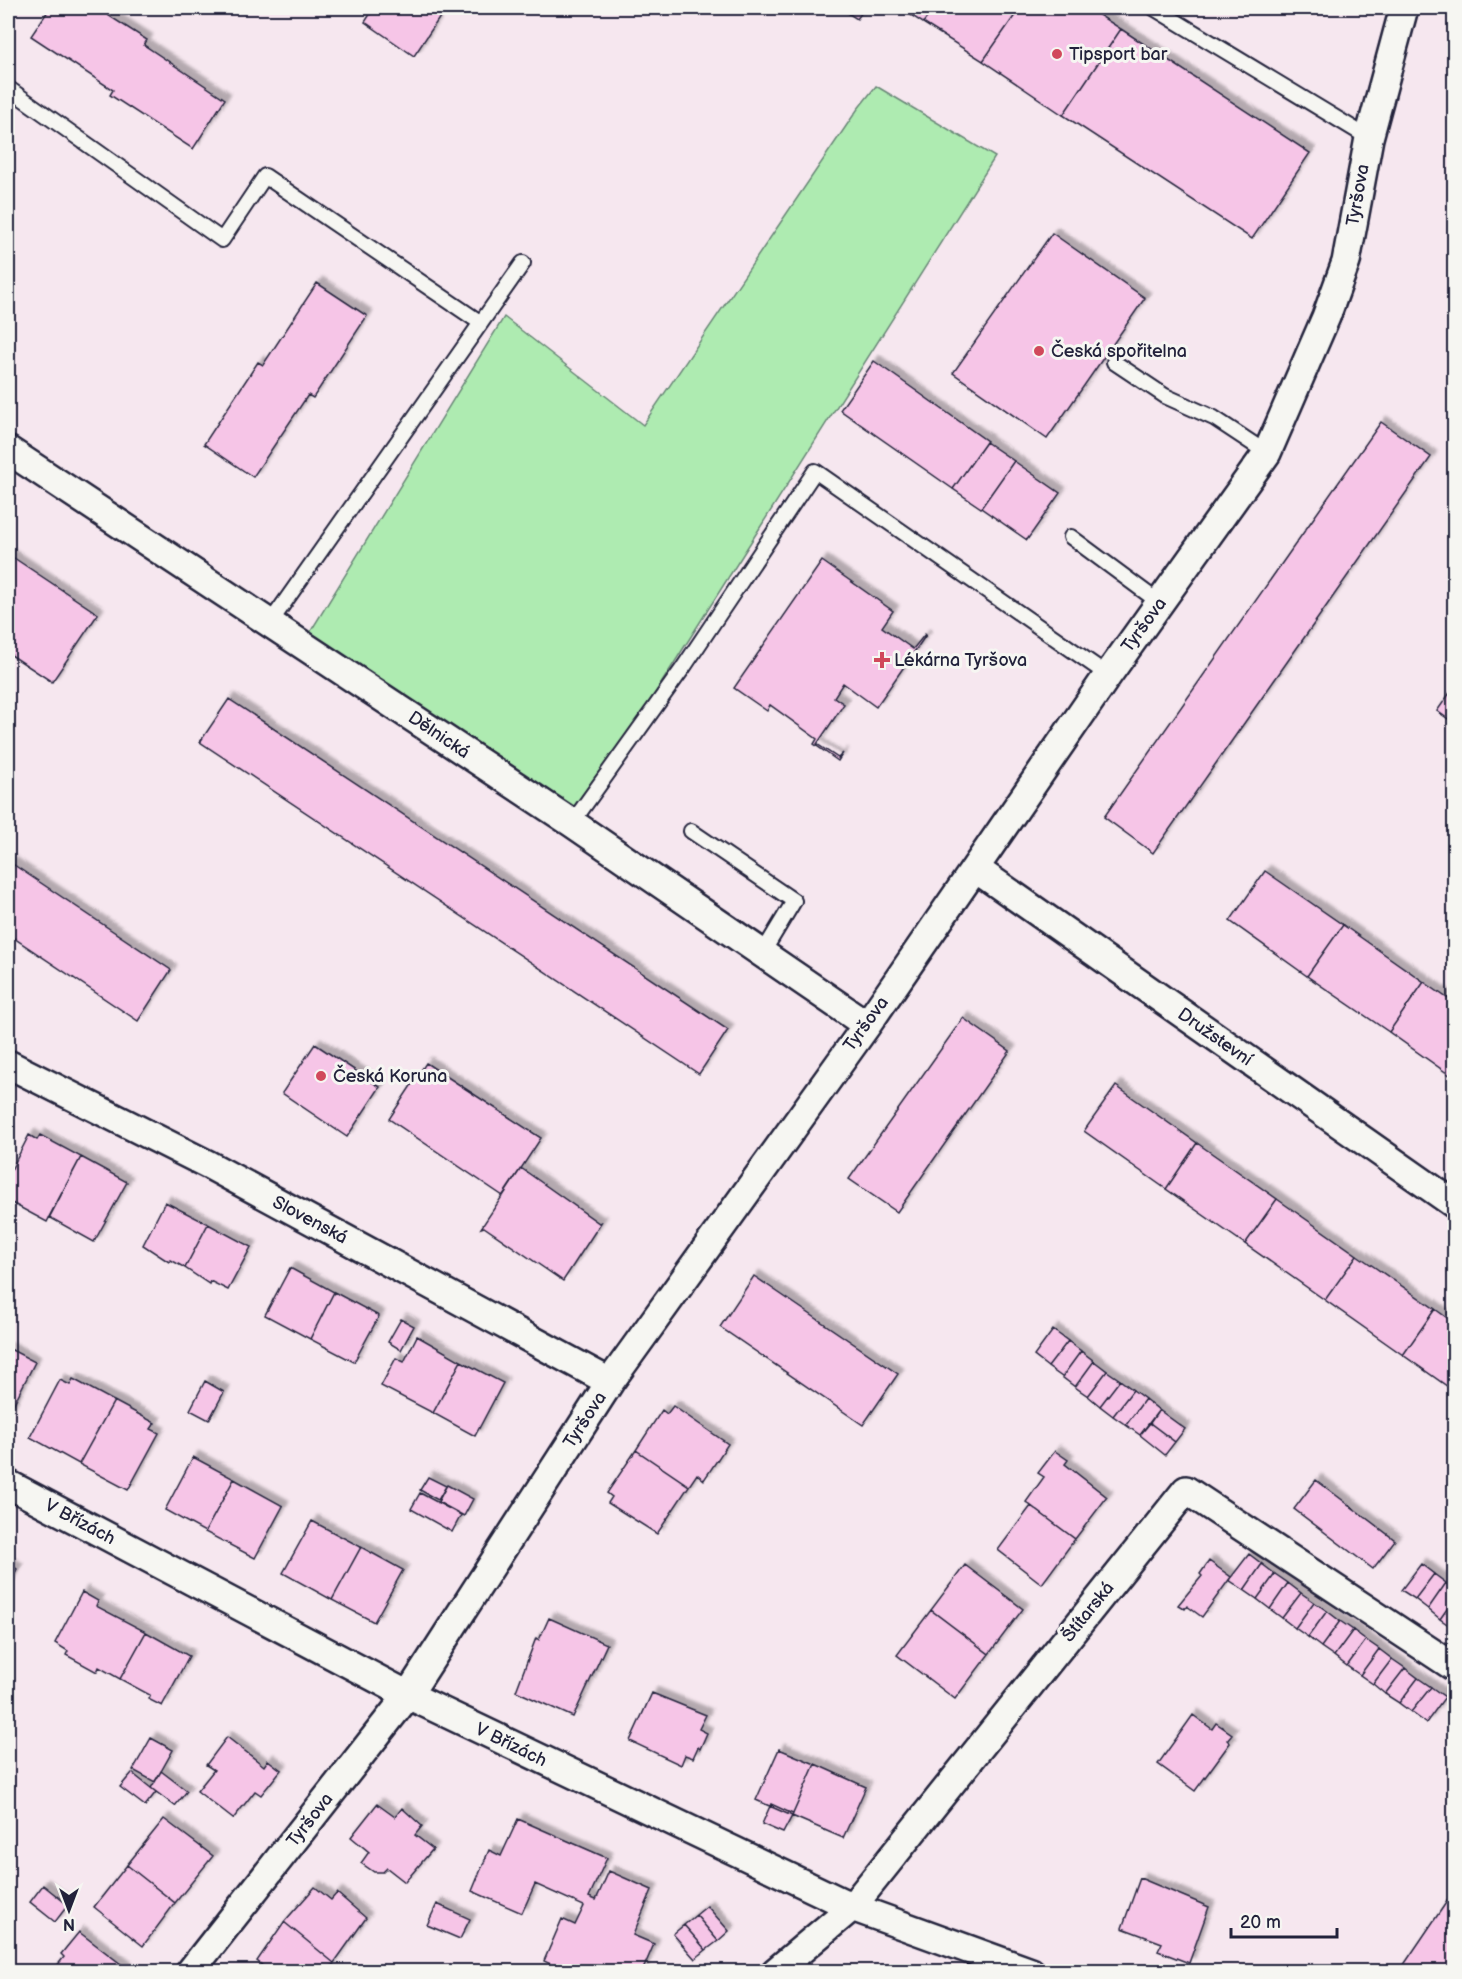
<svg xmlns="http://www.w3.org/2000/svg" width="1462" height="1979" viewBox="0 0 1462 1979" font-family="'Balsamiq Sans',sans-serif">
<defs>
<filter id="shadow"><feDropShadow dx="5.5" dy="-5.5" stdDeviation="1.5" flood-color="#0004"/></filter>
</defs>
<rect width="100%" height="100%" fill="#f6e7ef"/>
<filter id="ink" filterUnits="userSpaceOnUse"><feTurbulence type="fractalNoise" baseFrequency=".0167" numOctaves="2"/><feDisplacementMap in="SourceGraphic" scale="12" xChannelSelector="R" yChannelSelector="G"/><feConvolveMatrix kernelMatrix="1 2 1 2 8 2 1 2 1" color-interpolation-filters="sRGB"/></filter>
<g filter="url(#ink)">
<path fill="#aeebb1" stroke="#688676" stroke-width="1.5" d="M 876,86 L 995,157 L 579,813 L 309,634 L 504,317 L 643,425 L 857,110 Z"/>
<path fill="#f6c5e7" stroke="#22223b" stroke-width="1.5" filter="url(#shadow)" d="M 50,8 L 97,8 L 147,40 L 144,45 L 225,99 L 193,149 L 110,95 L 113,90 L 31,36 Z
M 374,8 L 446,8 L 414,56 L 365,22 Z
M 840,8 L 865,8 L 857,19 Z
M 900,8 L 934,8 L 923,23 Z
M 934,8 L 1020,8 L 983,61 L 923,23 Z
M 1020,8 L 1088,8 L 1121,29 L 1063,115 L 983,61 Z
M 1121,29 L 1310,153 L 1252,239 L 1063,115 Z
M 1052,233 L 1145,298 L 1047,439 L 953,373 Z
M 317,283 L 367,316 L 313,398 L 308,395 L 253,477 L 204,444 L 258,362 L 263,365 Z
M 874,361 L 987,441 L 953,489 L 840,410 Z
M 1381,422 L 1431,457 L 1153,853 L 1104,817 Z
M 986,442 L 1014,461 L 981,508 L 953,489 Z
M 1014,461 L 1060,493 L 1027,540 L 981,508 Z
M 8,554 L 98,614 L 52,682 L 8,653 Z
M 822,561 L 893,611 L 882,627 L 913,649 L 925,634 L 926,635 L 876,707 L 843,683 L 834,697 L 844,704 L 817,744 L 838,758 L 843,753 L 838,761 L 814,744 L 817,739 L 770,705 L 767,711 L 734,688 Z
M 1454,687 L 1454,723 L 1437,711 Z
M 229,699 L 728,1030 L 699,1074 L 200,742 Z
M 8,861 L 171,970 L 138,1021 L 8,934 Z
M 1265,871 L 1343,925 L 1307,976 L 1230,921 Z
M 1343,925 L 1424,982 L 1389,1032 L 1307,976 Z
M 1424,982 L 1454,1003 L 1454,1078 L 1389,1032 Z
M 963,1018 L 1010,1051 L 897,1212 L 849,1179 Z
M 315,1044 L 380,1087 L 347,1137 L 282,1093 Z
M 426,1063 L 541,1138 L 503,1196 L 389,1119 Z
M 1116,1086 L 1197,1143 L 1166,1189 L 1084,1131 Z
M 29,1135 L 37,1140 L 40,1135 L 81,1157 L 47,1222 L 8,1201 L 8,1176 Z
M 1197,1143 L 1277,1199 L 1245,1244 L 1166,1189 Z
M 81,1157 L 127,1182 L 94,1242 L 49,1217 Z
M 521,1168 L 599,1223 L 602,1221 L 563,1281 L 484,1227 L 481,1228 Z
M 1277,1199 L 1357,1255 L 1325,1300 L 1245,1244 Z
M 165,1202 L 208,1224 L 185,1268 L 171,1260 L 169,1262 L 143,1245 Z
M 208,1224 L 251,1247 L 228,1290 L 210,1281 L 209,1284 L 185,1268 Z
M 1357,1255 L 1435,1309 L 1403,1355 L 1325,1300 Z
M 290,1268 L 334,1292 L 310,1339 L 265,1315 Z
M 754,1276 L 898,1374 L 863,1425 L 720,1327 Z
M 334,1292 L 379,1316 L 354,1362 L 310,1339 Z
M 1435,1309 L 1454,1323 L 1454,1391 L 1403,1355 Z
M 401,1319 L 414,1326 L 401,1350 L 388,1342 Z
M 1053,1330 L 1068,1341 L 1048,1367 L 1034,1356 Z
M 417,1336 L 461,1361 L 433,1413 L 381,1386 L 396,1358 L 404,1362 Z
M 1068,1341 L 1081,1351 L 1062,1377 L 1048,1367 Z
M 8,1348 L 35,1362 L 8,1415 Z
M 1081,1351 L 1094,1361 L 1075,1387 L 1062,1377 Z
M 461,1361 L 503,1383 L 475,1436 L 433,1413 Z
M 1094,1361 L 1107,1371 L 1088,1396 L 1075,1387 Z
M 1107,1371 L 1120,1380 L 1100,1406 L 1088,1396 Z
M 73,1379 L 114,1401 L 79,1464 L 30,1437 L 60,1380 L 70,1385 Z
M 1120,1380 L 1133,1390 L 1113,1416 L 1100,1406 Z
M 205,1381 L 224,1392 L 209,1420 L 190,1410 Z
M 1133,1390 L 1145,1399 L 1126,1425 L 1113,1416 Z
M 1145,1399 L 1159,1410 L 1140,1435 L 1126,1425 Z
M 114,1401 L 155,1423 L 151,1429 L 159,1433 L 128,1490 L 79,1464 Z
M 673,1406 L 728,1444 L 704,1480 L 697,1474 L 689,1486 L 636,1450 L 662,1410 L 667,1414 Z
M 1159,1410 L 1185,1429 L 1175,1442 L 1150,1423 Z
M 1150,1423 L 1175,1442 L 1165,1455 L 1140,1435 Z
M 636,1450 L 689,1486 L 657,1534 L 608,1503 L 612,1497 L 607,1493 Z
M 1055,1451 L 1068,1460 L 1065,1464 L 1107,1497 L 1075,1539 L 1026,1502 L 1044,1477 L 1038,1473 Z
M 193,1457 L 234,1479 L 205,1532 L 165,1510 Z
M 428,1477 L 446,1486 L 438,1500 L 420,1490 Z
M 234,1479 L 283,1506 L 255,1558 L 205,1532 Z
M 1316,1480 L 1395,1540 L 1373,1569 L 1294,1509 Z
M 447,1485 L 473,1499 L 464,1516 L 438,1502 Z
M 420,1493 L 461,1515 L 452,1532 L 411,1509 Z
M 1031,1506 L 1075,1539 L 1042,1584 L 998,1550 Z
M 312,1521 L 361,1547 L 332,1600 L 283,1573 Z
M 361,1547 L 403,1570 L 374,1622 L 332,1600 Z
M 1249,1554 L 1262,1564 L 1244,1590 L 1229,1580 Z
M 1209,1561 L 1231,1577 L 1202,1617 L 1187,1606 L 1185,1609 L 1178,1605 L 1202,1576 L 1200,1574 Z
M 8,1563 L 17,1569 L 8,1586 Z
M 1262,1564 L 1275,1574 L 1257,1599 L 1244,1590 Z
M 1421,1564 L 1434,1574 L 1415,1599 L 1401,1590 Z
M 965,1565 L 1023,1609 L 989,1654 L 931,1610 Z
M 1275,1574 L 1288,1583 L 1270,1609 L 1257,1599 Z
M 1434,1574 L 1446,1583 L 1428,1609 L 1415,1599 Z
M 1288,1583 L 1301,1593 L 1282,1618 L 1270,1609 Z
M 1446,1583 L 1454,1589 L 1454,1599 L 1440,1619 L 1428,1609 Z
M 82,1592 L 98,1601 L 96,1606 L 146,1632 L 120,1679 L 99,1667 L 97,1672 L 66,1655 L 68,1651 L 55,1643 Z
M 1301,1593 L 1314,1602 L 1295,1628 L 1282,1618 Z
M 1454,1599 L 1454,1626 L 1453,1628 L 1440,1619 Z
M 1314,1602 L 1327,1611 L 1308,1637 L 1295,1628 Z
M 931,1610 L 989,1654 L 955,1699 L 897,1655 Z
M 1327,1611 L 1340,1621 L 1321,1647 L 1308,1637 Z
M 549,1618 L 607,1644 L 573,1717 L 516,1691 L 536,1638 L 539,1640 Z
M 1340,1621 L 1353,1630 L 1334,1656 L 1321,1647 Z
M 1353,1630 L 1366,1640 L 1347,1666 L 1334,1656 Z
M 146,1632 L 189,1656 L 162,1706 L 148,1699 L 150,1695 L 120,1679 Z
M 1366,1640 L 1379,1649 L 1360,1675 L 1347,1666 Z
M 1379,1649 L 1392,1659 L 1373,1684 L 1360,1675 Z
M 1392,1659 L 1405,1668 L 1385,1694 L 1373,1684 Z
M 1405,1668 L 1418,1678 L 1399,1703 L 1385,1694 Z
M 1418,1678 L 1431,1687 L 1411,1712 L 1399,1703 Z
M 1431,1687 L 1445,1697 L 1426,1723 L 1411,1712 Z
M 652,1693 L 706,1715 L 699,1729 L 707,1733 L 700,1749 L 698,1747 L 693,1758 L 685,1755 L 681,1765 L 630,1741 Z
M 1193,1715 L 1212,1729 L 1216,1723 L 1232,1734 L 1227,1740 L 1230,1743 L 1195,1791 L 1158,1764 Z
M 227,1737 L 264,1766 L 268,1760 L 281,1770 L 261,1795 L 255,1791 L 233,1819 L 197,1791 L 214,1770 L 206,1765 Z
M 151,1738 L 173,1750 L 155,1782 L 133,1770 Z
M 779,1749 L 815,1764 L 792,1816 L 756,1800 Z
M 815,1764 L 866,1787 L 843,1838 L 792,1816 Z
M 161,1771 L 187,1791 L 175,1806 L 151,1788 Z
M 132,1773 L 156,1792 L 145,1806 L 120,1787 Z
M 377,1804 L 395,1817 L 402,1808 L 422,1826 L 415,1835 L 433,1849 L 405,1882 L 387,1868 L 383,1872 L 374,1872 L 361,1863 L 369,1852 L 351,1837 Z
M 771,1804 L 793,1814 L 783,1833 L 762,1824 Z
M 164,1819 L 213,1856 L 175,1903 L 127,1865 Z
M 518,1819 L 607,1858 L 589,1897 L 596,1900 L 609,1871 L 652,1890 L 633,1935 L 654,1944 L 642,1972 L 567,1972 L 544,1961 L 562,1919 L 575,1925 L 584,1906 L 535,1884 L 522,1913 L 472,1891 L 489,1850 L 501,1856 Z
M 127,1865 L 175,1903 L 143,1946 L 94,1907 Z
M 1140,1878 L 1209,1907 L 1189,1963 L 1158,1951 L 1162,1943 L 1122,1928 Z
M 43,1885 L 68,1905 L 55,1922 L 30,1902 Z
M 315,1887 L 331,1900 L 337,1893 L 366,1918 L 334,1963 L 284,1922 Z
M 1454,1891 L 1454,1972 L 1399,1972 Z
M 437,1904 L 470,1919 L 460,1939 L 427,1925 Z
M 707,1906 L 729,1931 L 718,1941 L 696,1915 Z
M 696,1915 L 718,1941 L 706,1950 L 684,1925 Z
M 284,1922 L 334,1963 L 327,1972 L 270,1972 L 257,1961 Z
M 684,1925 L 706,1950 L 695,1959 L 673,1934 Z
M 79,1932 L 126,1968 L 123,1972 L 52,1972 L 64,1957 L 61,1954 Z"/>
<g fill="none" stroke-linecap="round" stroke-linejoin="round">
<g stroke="#22223b" stroke-width="18">
<path id="service" d="M 1154,8 L 1369,138
M 8,88 L 222,240 L 265,176 L 481,323
M 1114,362 L 1165,396 L 1214,418 L 1267,453
M 1071,537 L 1160,603
M 270,623 L 523,263
M 572,823 L 683,668 L 815,471 L 1108,675
M 691,831 L 794,901 L 762,954"/>
</g>
<g stroke="#22223b" stroke-width="32">
<path id="minor" d="M 8,450 L 572,823 L 867,1025
M 976,869 L 1454,1204
M 8,1064 L 209,1165 L 610,1382
M 8,1484 L 408,1695 L 852,1907 L 1031,1972
M 190,1972 L 408,1695 L 610,1382 L 867,1025 L 1108,675 L 1267,453 L 1326,317 L 1346,262 L 1369,138 L 1404,8
M 775,1972 L 852,1907 L 1186,1490 L 1454,1667"/>
</g>
<use href="#service" stroke="#f6f6f2" stroke-width="14"/>
<use href="#minor" stroke="#f6f6f2" stroke-width="27"/>
</g>
</g>
<g fill="#d1495b" stroke="#f6f6f2" stroke-width="2">
<circle cx="1057" cy="54" r="6"/>
<circle cx="1039" cy="351" r="6"/>
<path d="M879 651h6v6h6v6h-6v6h-6v-6h-6v-6h6z"/>
<circle cx="321" cy="1076" r="6"/>
</g>
<g text-anchor="middle" dominant-baseline="central" stroke-width="6" stroke-linejoin="round" paint-order="stroke">
<g font-size="18" fill="#22223b" stroke="#f6f6f2" text-anchor="start">
<text x="1069" y="54">Tipsport bar</text>
<text x="1051" y="351">Česká spořitelna</text>
<text x="894" y="660">Lékárna Tyršova</text>
<text x="333" y="1076">Česká Koruna</text>
</g>
<g font-size="18" fill="#22223b" stroke="#f6f6f2">
<text transform="translate(1358 195) rotate(-80)">Tyršova</text>
<text transform="translate(1144 625) rotate(-54)">Tyršova</text>
<text transform="translate(439 735) rotate(34)">Dělnická</text>
<text transform="translate(866 1024) rotate(-54)">Tyršova</text>
<text transform="translate(1215 1037) rotate(35)">Družstevní</text>
<text transform="translate(310 1220) rotate(28)">Slovenská</text>
<text transform="translate(585 1420) rotate(-57)">Tyršova</text>
<text transform="translate(80 1522) rotate(28)">V Břízách</text>
<text transform="translate(1088 1612) rotate(-51)">Štítarská</text>
<text transform="translate(511 1745) rotate(26)">V Břízách</text>
<text transform="translate(310 1820) rotate(-52)">Tyršova</text>
</g>
</g>
<rect width="1462" height="1979" fill="none" stroke="#f6f6f2" stroke-width="30"/>
<rect x="15" y="15" width="1432" height="1949" fill="none" stroke="#22223b" stroke-width="2" filter="url(#ink)"/>
<g transform="translate(69 1910) rotate(180)" stroke="#f6f6f2" stroke-width="4.5" paint-order="stroke">
<path d="M0-4.5L10 22L0 15L-10 22Z" fill="#22223b"/>
<text y="-9" font-size="16" font-weight="bold" text-anchor="middle" fill="#22223b">N</text>
</g>
<path d="M1231 1928v9h106v-9" fill="none" stroke="#22223b" stroke-width="3"/>
<text x="1240" y="1928" font-size="18" fill="#22223b" stroke="#f6f6f2" stroke-width="4.5" paint-order="stroke">20 m</text>
</svg>
